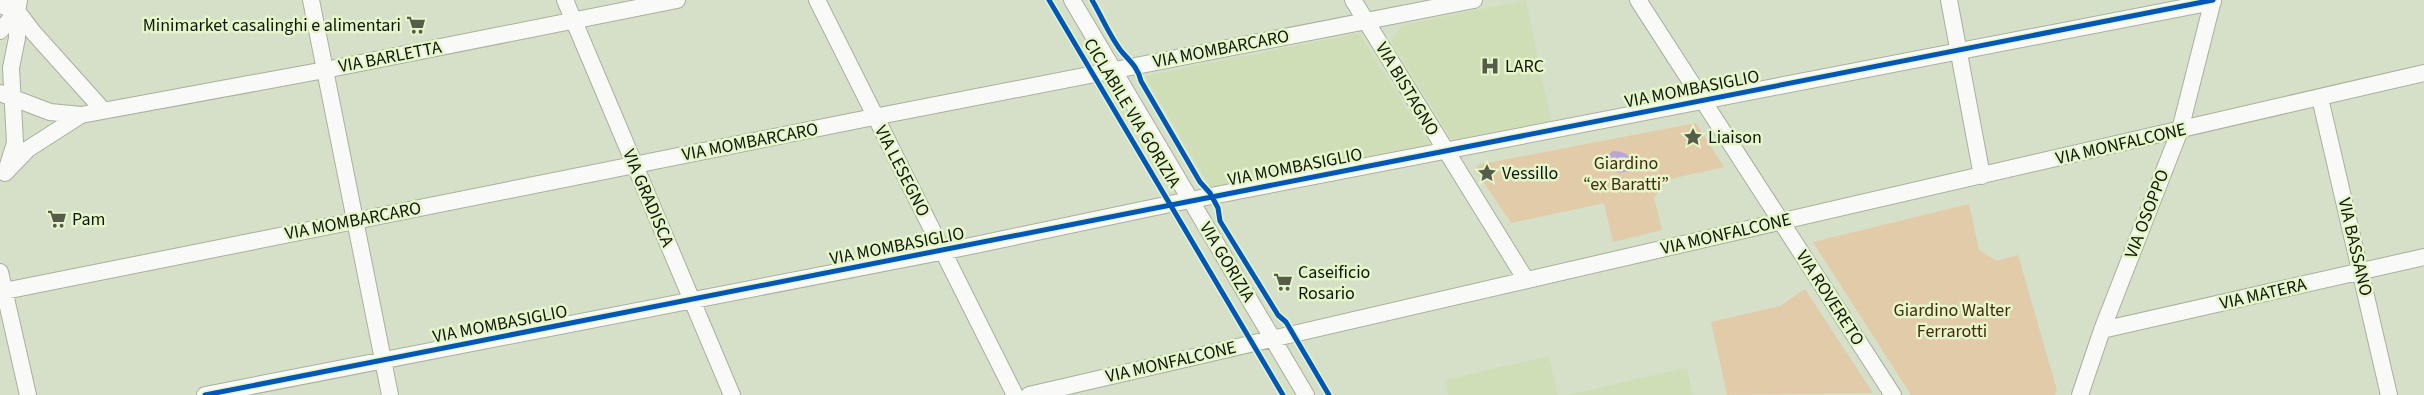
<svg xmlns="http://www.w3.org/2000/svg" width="2424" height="395" viewBox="0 0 2424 395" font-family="'Source Sans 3',sans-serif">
<rect width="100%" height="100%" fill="#d6dfc8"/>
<path fill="#d0deb8" d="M 1526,0 L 1551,121 L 1452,140 L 1391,41 L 1402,25 Z
M 1359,33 L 1430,145 L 1211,189 L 1145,76 Z
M 1549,356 L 1558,395 L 1448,395 L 1445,380 Z
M 1687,368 L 1693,395 L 1568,395 L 1681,369 Z"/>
<path fill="#e2cba9" d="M 1696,123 L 1724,167 L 1670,179 L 1654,197 L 1662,230 L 1613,242 L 1604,203 L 1511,223 L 1476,171 L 1477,165 Z
M 1969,204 L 1979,250 L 1997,261 L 2018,255 L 2057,390 L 2055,395 L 1911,395 L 1813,242 Z
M 1805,289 L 1873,393 L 1727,395 L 1711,322 L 1780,306 Z"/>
<path fill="#bba4d6" d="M 1613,151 C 1622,151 1631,154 1633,164 L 1630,171 L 1619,173 L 1609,168 L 1605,158 Z"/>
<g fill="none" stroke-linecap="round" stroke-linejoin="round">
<g stroke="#a9b09e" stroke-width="18">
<path id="minor" d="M 311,0 L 390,395
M 565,0 L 732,395
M 817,0 L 1015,395
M 1072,0 L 1306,395
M 1353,0 L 1526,280
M 1638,0 L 1893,395
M 1949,0 L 1982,176
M 0,5 L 17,11 L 33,32 L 103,110
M 0,31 L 17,11
M 0,93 L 50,112 L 81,115
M 2320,98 L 2389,395
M 8,165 L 15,143 L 11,68 L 17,38 L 17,11 L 19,0
M 5,173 L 28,149 L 81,115 L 325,70 L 677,0
M 0,272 L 28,395
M 0,292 L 874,117 L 1474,0
M 2102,330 L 2424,257
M 205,395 L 956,249 L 1170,204 L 2213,2
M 1029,395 L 2424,73
M 2080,395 L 2102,330 L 2180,130 L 2213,0"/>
</g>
<use href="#minor" stroke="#f9faf7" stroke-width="16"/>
<g stroke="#e6f6cb" stroke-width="8">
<path id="cycleway" d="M 1049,0 L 1283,395
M 1092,0 C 1102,17 1110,37 1122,52 C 1131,62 1138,68 1141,81 L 1200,182 L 1210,193 L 1218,208 L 1220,221 L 1278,315 L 1286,322 L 1329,395
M 205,395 L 2213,0"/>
</g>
<use href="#cycleway" stroke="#0057b8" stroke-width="5"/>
</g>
<defs>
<g id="supermarket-bare" transform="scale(1.5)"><path d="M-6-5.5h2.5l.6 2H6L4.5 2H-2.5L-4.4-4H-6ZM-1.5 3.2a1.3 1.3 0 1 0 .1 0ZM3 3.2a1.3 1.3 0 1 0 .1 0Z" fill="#555c4a" stroke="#e6f6cb" stroke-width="2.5" paint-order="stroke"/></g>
<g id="hospital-bare" transform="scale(1.5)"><path d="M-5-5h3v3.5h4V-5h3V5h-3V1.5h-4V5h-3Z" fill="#555c4a" stroke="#e6f6cb" stroke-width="2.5" paint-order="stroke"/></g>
<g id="sight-bare" transform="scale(1.5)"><path d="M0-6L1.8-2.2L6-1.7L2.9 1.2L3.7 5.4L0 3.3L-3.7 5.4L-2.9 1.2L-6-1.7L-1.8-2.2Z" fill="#555c4a" stroke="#e6f6cb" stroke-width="2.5" paint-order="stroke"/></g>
</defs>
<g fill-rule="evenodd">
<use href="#supermarket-bare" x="416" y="25"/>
<use href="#hospital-bare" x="1490" y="66"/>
<use href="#sight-bare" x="1693" y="137"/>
<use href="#sight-bare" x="1487" y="173"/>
<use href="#supermarket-bare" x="57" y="219"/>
<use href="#supermarket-bare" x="1283" y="282"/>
</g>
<g text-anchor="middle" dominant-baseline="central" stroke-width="5" stroke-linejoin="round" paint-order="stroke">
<g font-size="18" fill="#101506" stroke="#e6f6cb" text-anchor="start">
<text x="401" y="25" text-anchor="end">Minimarket casalinghi e alimentari</text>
<text x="1505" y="66">LARC</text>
<text x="1708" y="137">Liaison</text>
<text x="1502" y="173">Vessillo</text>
<text x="72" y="219">Pam</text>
<text x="1298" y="272">Caseificio<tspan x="1298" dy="21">Rosario</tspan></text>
</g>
<g font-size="18" fill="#101506" stroke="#e6f6cb">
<text transform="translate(1221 49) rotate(-11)">VIA MOMBARCARO</text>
<text transform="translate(390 57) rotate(-11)">VIA BARLETTA</text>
<text transform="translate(1407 89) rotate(59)">VIA BISTAGNO</text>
<text transform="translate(1692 89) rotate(-11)">VIA MOMBASIGLIO</text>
<text transform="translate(1132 113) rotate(59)">CICLABILE VIA GORIZIA</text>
<text transform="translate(750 142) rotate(-11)">VIA MOMBARCARO</text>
<text transform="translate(2121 144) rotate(-13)">VIA MONFALCONE</text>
<text transform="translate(1295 167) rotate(-11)">VIA MOMBASIGLIO</text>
<text transform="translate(902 171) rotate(63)">VIA LESEGNO</text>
<text transform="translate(648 198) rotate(67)">VIA GRADISCA</text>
<text transform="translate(2147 214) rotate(-69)">VIA OSOPPO</text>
<text transform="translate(353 221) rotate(-11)">VIA MOMBARCARO</text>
<text transform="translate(1726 234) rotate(-13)">VIA MONFALCONE</text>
<text transform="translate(897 246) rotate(-11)">VIA MOMBASIGLIO</text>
<text transform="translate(2355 247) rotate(77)">VIA BASSANO</text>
<text transform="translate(1227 262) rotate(59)">VIA GORIZIA</text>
<text transform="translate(2263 294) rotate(-13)">VIA MATERA</text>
<text transform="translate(1830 298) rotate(57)">VIA ROVERETO</text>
<text transform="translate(500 324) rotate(-11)">VIA MOMBASIGLIO</text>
<text transform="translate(1171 362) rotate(-13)">VIA MONFALCONE</text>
</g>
<g font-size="18" fill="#472a0c" stroke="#e6f6cb">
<text x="1626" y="163">Giardino<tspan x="1626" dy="21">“ex Baratti”</tspan></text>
<text x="1952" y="310">Giardino Walter<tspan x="1952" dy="21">Ferrarotti</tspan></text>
</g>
</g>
</svg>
